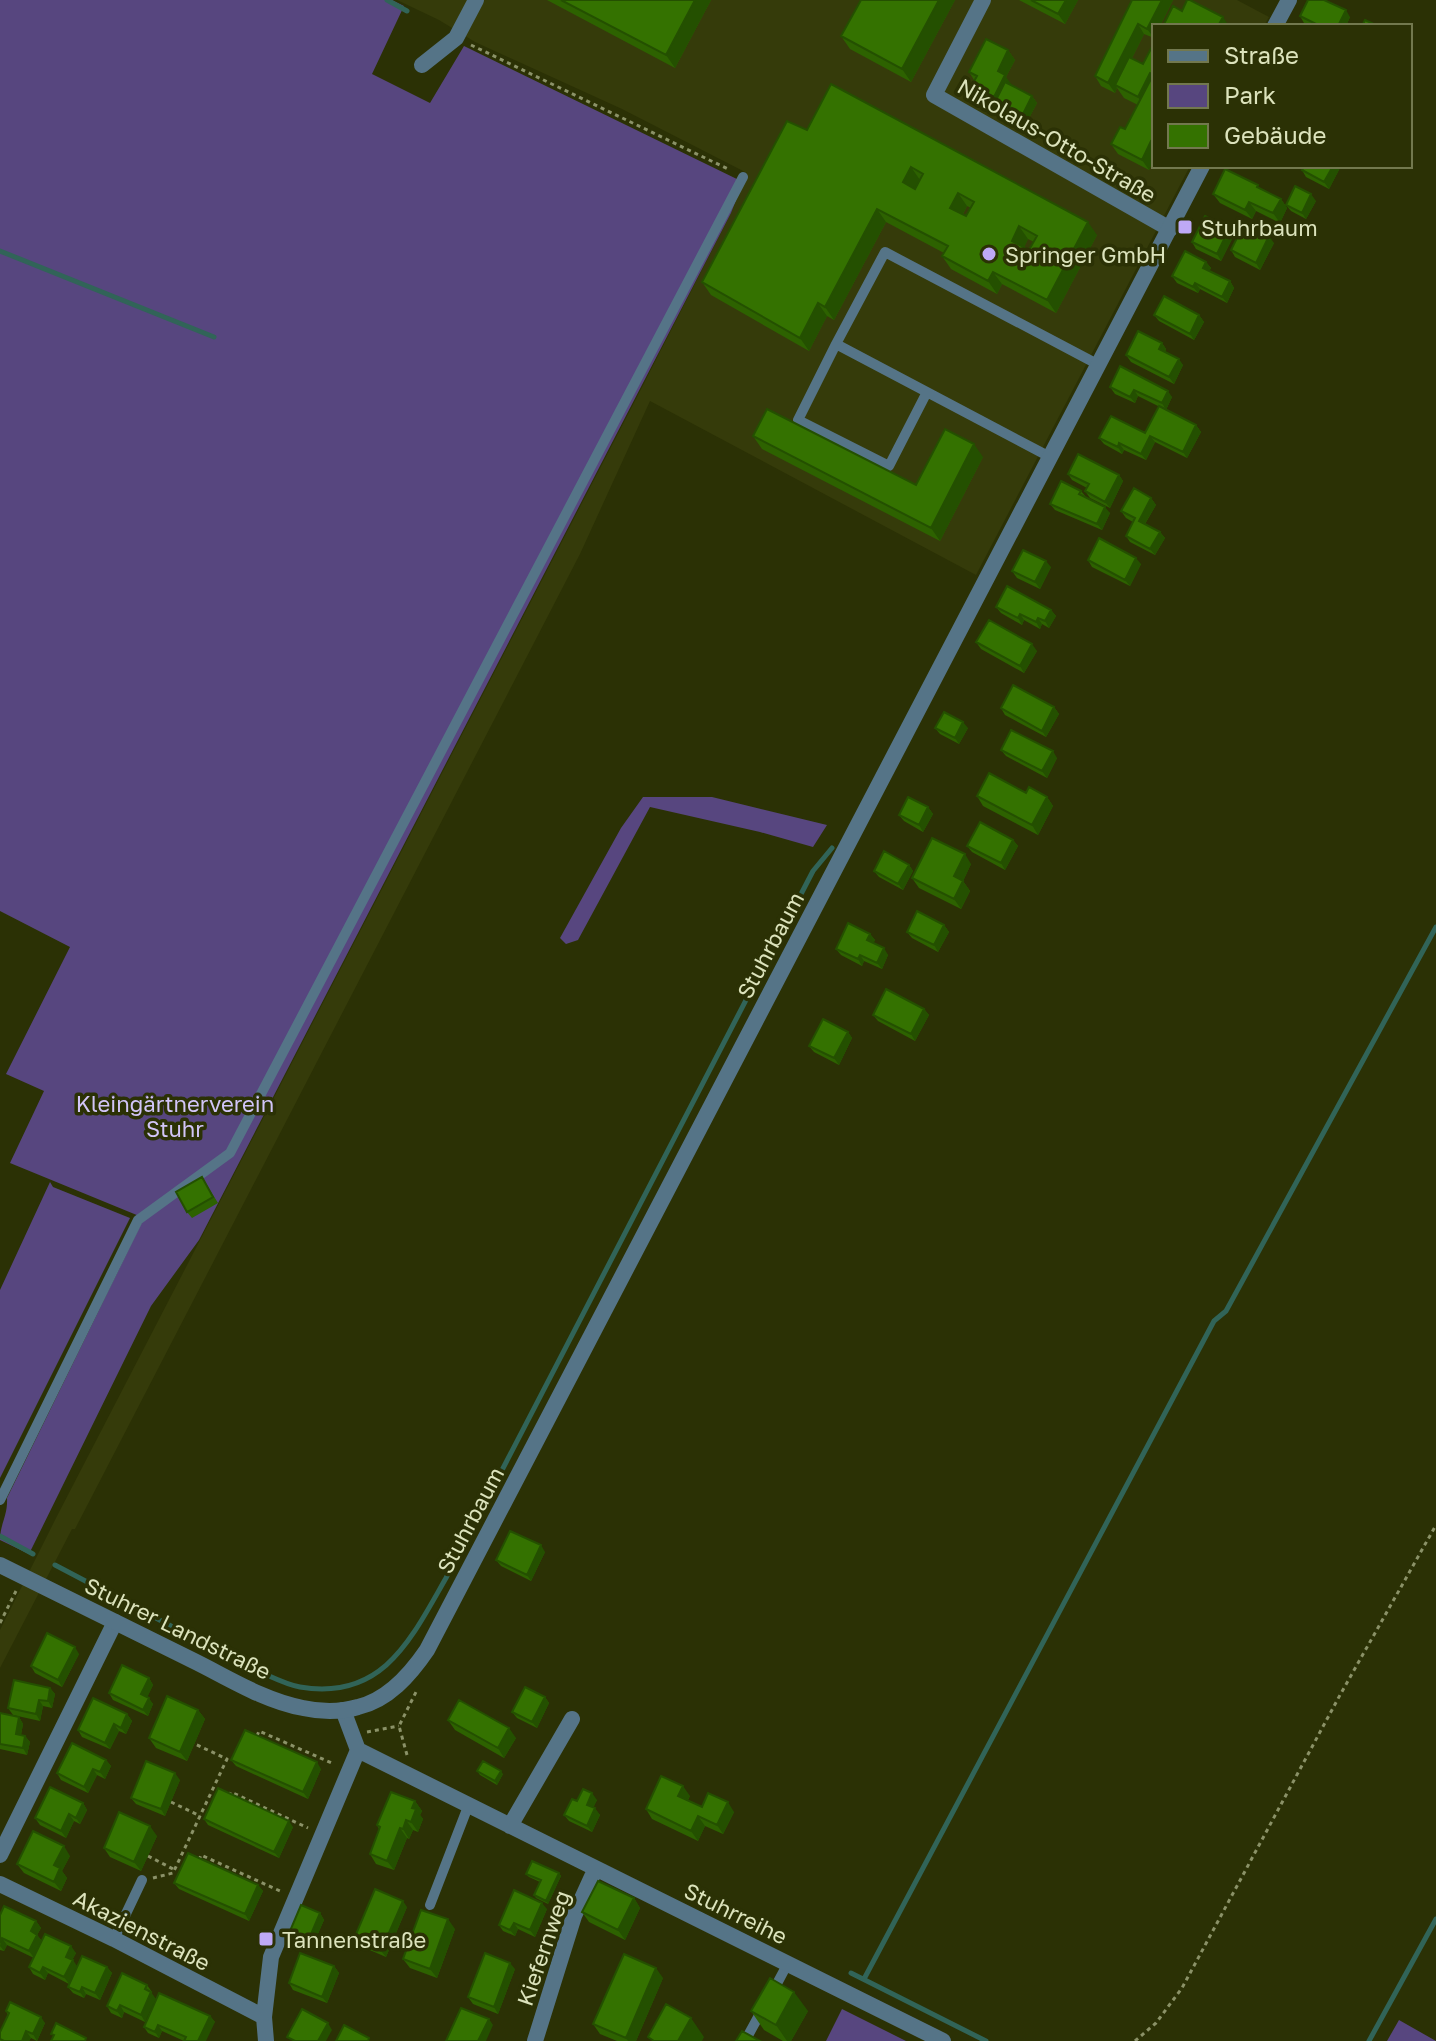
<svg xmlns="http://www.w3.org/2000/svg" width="1436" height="2041" viewBox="0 0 1436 2041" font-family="'Golos Text',sans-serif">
<rect width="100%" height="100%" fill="#2b3105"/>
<path fill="#353b0a" d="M 397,0 L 1237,0 L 1269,17 L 1264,26 L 1154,26 L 1154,166 L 1190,166 L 976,575 L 650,401 L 580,554 L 75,1529 L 72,1529 L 0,1668 L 0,1630 L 56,1518 L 639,393 L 731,213 L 747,173 L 622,109 L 475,42 L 439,20 Z"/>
<path fill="#57467f" d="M 0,0 L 392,0 L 404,6 L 372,74 L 430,103 L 464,46 L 743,182 L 731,213 L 199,1240 L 151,1306 L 29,1554 L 0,1540 C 0,1524 8,1515 7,1498 L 144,1218 L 10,1163 L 44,1091 L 6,1074 L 70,947 L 0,911 Z
M 643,797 L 712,797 L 827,825 L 813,847 L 760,832 L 650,807 L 578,940 L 566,944 L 560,938 L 621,828 Z
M 50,1182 L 53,1187 L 130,1218 L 0,1478 L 0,1290 Z
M 842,2009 L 906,2041 L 826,2041 Z
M 1399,2020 L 1436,2041 L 1387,2041 Z"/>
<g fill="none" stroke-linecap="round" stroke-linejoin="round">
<path stroke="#316458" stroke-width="5" d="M 387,0 L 407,11
M 0,251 L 214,337
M 0,1536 L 33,1554
M 55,1565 L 230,1657
M 248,1667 C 265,1673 283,1684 300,1687 C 383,1701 411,1639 446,1578 L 813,871 L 832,848
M 851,1973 L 986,2041
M 864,1979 L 1214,1321 L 1226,1311 L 1436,927
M 1369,2041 L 1436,1919"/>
<path stroke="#8b9268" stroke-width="3" stroke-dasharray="4 4" stroke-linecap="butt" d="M 471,45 L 730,170
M 0,1623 L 16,1591
M 367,1732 L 399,1726
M 257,1736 L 259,1731 L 334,1764
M 407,1755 L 399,1726 L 416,1692
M 229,1796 L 231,1792 L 308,1828
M 171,1802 L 200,1816
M 148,1856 L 175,1870
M 199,1860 L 201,1855 L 280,1891
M 153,1878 L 173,1873 L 227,1759 L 195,1744
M 1135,2041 L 1156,2023 L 1182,1988 L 1340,1695 L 1436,1525"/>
<path stroke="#557487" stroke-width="10" d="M 836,344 L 798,420 L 889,466 L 927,392
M 1050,457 L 836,344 L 885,252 L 1099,365
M 0,1500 L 138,1220 L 230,1153 L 743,177
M 430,1905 L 469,1804
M 114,1939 L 142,1880
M 772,1993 L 788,1963
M 745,2041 L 762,2010"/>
<path stroke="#557487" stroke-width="16" d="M 983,0 L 934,95 L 1170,229
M 422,65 L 456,38 L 476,0
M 358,1750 L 943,2041
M 510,1826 L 572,1719
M 0,1855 L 115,1622
M 0,1884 L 114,1939 L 264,2017
M 266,2041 L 264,2017 L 271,1957 L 358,1750 L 343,1710
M 535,2041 L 574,1916 L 595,1870"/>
<path stroke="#557487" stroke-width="16" d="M 1275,26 L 1289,0
M 0,1565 C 64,1597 128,1628 192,1660 C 227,1677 264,1701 303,1708 C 321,1712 341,1712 358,1707 C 388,1700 410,1675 427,1650 L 1202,166"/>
</g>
<path fill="#2d6200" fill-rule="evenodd" d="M 547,0 L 711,0 L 675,68 Z
M 861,0 L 955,0 L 911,82 L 850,49 L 841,36 Z
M 1019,0 L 1078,0 L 1065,24 Z
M 1132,0 L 1173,0 L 1160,26 L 1154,26 L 1154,38 L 1144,34 L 1132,58 L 1143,64 L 1154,43 L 1154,159 L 1149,170 L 1118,154 L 1111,144 L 1125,129 L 1138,105 L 1124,98 L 1117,88 L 1115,93 L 1101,86 L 1095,76 Z
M 1300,16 L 1350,17 L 1346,26 L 1311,26 L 1304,23 Z
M 1008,50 L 1015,60 L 1006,77 L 1011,86 L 1032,96 L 1037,103 L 1028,120 L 978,95 L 972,85 L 974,80 L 969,72 Z
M 807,130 L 1097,235 L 1056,313 L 1002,284 L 997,294 L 951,269 L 942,256 L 944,253 L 886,222 L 834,320 L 827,316 L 809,351 L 711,295 L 702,282 ZM 967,206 L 971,208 L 966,216 L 963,214 ZM 1028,239 L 1034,242 L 1029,250 L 1024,247 Z
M 1304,166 L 1341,166 L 1329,189 L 1306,177 L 1302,170 Z
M 1260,189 L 1281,199 L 1287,208 L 1280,223 L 1256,211 L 1252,219 L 1220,203 L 1213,194 Z
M 1316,201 L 1306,219 L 1291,211 L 1286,205 Z
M 1234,235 L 1221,261 L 1196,249 L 1192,242 Z
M 1243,235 L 1274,243 L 1260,270 L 1235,257 L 1231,250 Z
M 1206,262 L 1211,268 L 1209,271 L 1230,281 L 1234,288 L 1227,303 L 1200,289 L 1198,293 L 1177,283 L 1172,276 Z
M 1154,315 L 1199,315 L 1204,322 L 1194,340 L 1159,321 Z
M 1162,343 L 1166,349 L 1165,352 L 1183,365 L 1174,384 L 1131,362 L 1126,355 Z
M 1120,366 L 1172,397 L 1166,410 L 1138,396 L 1135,403 L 1115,394 L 1110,387 Z
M 1196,425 L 1201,432 L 1187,458 L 1155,442 L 1146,460 L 1124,450 L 1122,454 L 1104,444 L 1099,438 L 1145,433 Z
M 753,436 L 916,485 L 983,457 L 940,541 L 762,449 Z
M 1068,474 L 1119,475 L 1123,481 L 1110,508 L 1090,498 L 1085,491 L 1087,488 L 1072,480 Z
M 1081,491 L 1086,497 L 1110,513 L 1102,530 L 1055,510 L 1050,504 Z
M 1151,498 L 1156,505 L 1145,524 L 1160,532 L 1165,538 L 1155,555 L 1130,542 L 1126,536 L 1133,522 L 1126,518 L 1121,511 Z
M 1088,560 L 1141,564 L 1130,586 L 1092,567 Z
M 1051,567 L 1040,589 L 1017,578 L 1012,571 Z
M 996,607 L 1051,610 L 1056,616 L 1049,628 L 1042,624 L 1040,629 L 1024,620 L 1022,625 L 1001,613 Z
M 976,642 L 1037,651 L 1024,673 L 981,649 Z
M 1054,707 L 1059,714 L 1046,737 L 1005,715 L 1001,708 Z
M 935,728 L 968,728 L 959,744 L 940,734 Z
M 1001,750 L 1057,758 L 1047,778 L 1006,756 Z
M 1026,793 L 1047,797 L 1053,806 L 1038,835 L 983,806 L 977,796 Z
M 928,807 L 933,814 L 923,832 L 904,821 L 899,815 Z
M 1013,840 L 1018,846 L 1005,870 L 972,852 L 967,846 Z
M 971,864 L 963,881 L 970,891 L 961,909 L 919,888 L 912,878 Z
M 909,865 L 913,871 L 903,890 L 879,877 L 874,871 Z
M 944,925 L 949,932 L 938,952 L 912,938 L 907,932 Z
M 870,934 L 875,940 L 873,943 L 888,955 L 882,969 L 864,961 L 862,966 L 841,955 L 836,949 Z
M 924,1009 L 929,1015 L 915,1041 L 878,1021 L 873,1015 Z
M 848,1032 L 852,1038 L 839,1065 L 814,1052 L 809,1046 Z
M 202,1177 L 218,1203 L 192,1218 L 187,1212 Z
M 545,1552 L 531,1581 L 501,1566 L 496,1560 Z
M 79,1654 L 62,1687 L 35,1673 L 31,1666 Z
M 149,1678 L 153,1685 L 147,1697 L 153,1704 L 148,1716 L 113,1700 L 109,1693 Z
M 50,1688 L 55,1694 L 52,1708 L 43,1706 L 40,1721 L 13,1715 L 8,1708 Z
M 545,1697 L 549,1703 L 537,1728 L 517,1718 L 512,1712 Z
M 198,1710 L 205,1719 L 187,1761 L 156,1748 L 149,1738 Z
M 0,1713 L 19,1717 L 23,1724 L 21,1735 L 25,1736 L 30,1742 L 27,1755 L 0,1749 Z
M 127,1714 L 132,1721 L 126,1734 L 119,1731 L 110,1749 L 82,1737 L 78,1730 Z
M 448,1720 L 516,1738 L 504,1758 L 455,1730 Z
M 106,1760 L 111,1766 L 105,1779 L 97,1775 L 88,1793 L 61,1780 L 57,1773 Z
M 231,1760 L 321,1769 L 308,1799 L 236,1766 Z
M 477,1771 L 503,1774 L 497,1785 L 480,1775 Z
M 180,1780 L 165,1816 L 136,1804 L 131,1798 Z
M 690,1796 L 688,1800 L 702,1807 L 734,1812 L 723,1834 L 705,1826 L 698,1841 L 652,1819 L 646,1809 Z
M 597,1800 L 593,1807 L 600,1815 L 592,1832 L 569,1821 L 564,1815 L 577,1801 Z
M 415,1801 L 422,1811 L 420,1815 L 423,1819 L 418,1832 L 413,1830 L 409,1839 L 407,1838 L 394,1870 L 376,1864 L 370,1854 L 379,1829 L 377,1825 Z
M 83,1803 L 87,1810 L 80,1824 L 74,1821 L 66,1838 L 40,1825 L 35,1818 Z
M 204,1819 L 293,1827 L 279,1858 L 208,1825 Z
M 157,1836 L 141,1871 L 110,1857 L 104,1848 Z
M 70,1856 L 62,1871 L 67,1878 L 61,1891 L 24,1873 L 17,1864 Z
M 559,1873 L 561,1876 L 548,1904 L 536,1898 L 534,1895 L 540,1882 L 529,1877 L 526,1874 Z
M 174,1883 L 258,1885 L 263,1891 L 249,1921 L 179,1889 Z
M 634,1898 L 640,1908 L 625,1940 L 589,1922 L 582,1912 Z
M 407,1907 L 386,1957 L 358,1945 L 354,1939 Z
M 547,1909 L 535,1937 L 518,1929 L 515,1936 L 503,1931 L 499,1925 Z
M 320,1913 L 324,1920 L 313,1945 L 295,1938 L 290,1931 Z
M 0,1915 L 36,1921 L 41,1928 L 37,1935 L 42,1941 L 76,1953 L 72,1960 L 69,1984 L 48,1973 L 45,1980 L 33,1974 L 29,1967 L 34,1958 L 7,1945 L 4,1951 L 0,1950 Z
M 455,1929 L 437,1978 L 410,1968 L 403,1959 Z
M 334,1966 L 339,1973 L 327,2003 L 293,1990 L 289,1983 Z
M 107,1967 L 112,1973 L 100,2000 L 86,1994 L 84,1998 L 73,1993 L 68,1987 Z
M 515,1969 L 498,2014 L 473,2004 L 468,1997 Z
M 663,1978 L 636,2041 L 617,2041 L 600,2034 L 593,2024 Z
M 147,1985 L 152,1992 L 145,2022 L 124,2012 L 122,2018 L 111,2013 L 107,2006 Z
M 6,2011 L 45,2023 L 37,2041 L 31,2038 L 29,2041 L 0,2041 L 0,2032 L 8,2015 Z
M 751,2011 L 808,2011 L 791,2041 L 783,2041 L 764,2030 Z
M 210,2016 L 215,2022 L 184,2041 L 162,2031 L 159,2038 L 148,2033 L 144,2027 Z"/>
<path fill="#245000" d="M 695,0 L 711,0 L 675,68 L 666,55 Z
M 939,0 L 955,0 L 911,82 L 902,69 Z
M 1066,0 L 1078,0 L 1065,24 L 1058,14 Z
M 1162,0 L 1173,0 L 1160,26 L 1154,26 L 1154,38 L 1147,29 Z
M 1346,10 L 1350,17 L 1346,26 L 1338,26 Z
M 1223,17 L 1229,26 L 1218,26 Z
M 1138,24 L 1144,34 L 1118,86 L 1115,85 L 1117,88 L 1115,93 L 1108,83 Z
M 1008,50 L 1015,60 L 1006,77 L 1012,85 L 1002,103 L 996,100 L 994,97 L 998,71 Z
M 1150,73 L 1154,79 L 1147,110 L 1138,97 Z
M 1032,96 L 1037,103 L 1028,120 L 1023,114 Z
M 1151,141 L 1154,145 L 1154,159 L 1149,170 L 1142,160 Z
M 1333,166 L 1341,166 L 1329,189 L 1324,182 Z
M 911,167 L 920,180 L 912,195 L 903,182 Z
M 958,193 L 967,206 L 959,221 L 950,208 Z
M 1311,194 L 1316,201 L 1306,219 L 1302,213 Z
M 1281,199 L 1287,208 L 1280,223 L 1273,213 Z
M 1249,202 L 1256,211 L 1252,219 L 1245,210 Z
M 877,209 L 886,222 L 834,320 L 825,307 Z
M 1088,222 L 1097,235 L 1056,313 L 1047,300 Z
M 1019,226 L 1028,239 L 1021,254 L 1012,241 Z
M 1229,229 L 1234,235 L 1221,261 L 1217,254 Z
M 1269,236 L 1274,243 L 1260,270 L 1256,263 Z
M 1206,262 L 1211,268 L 1208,274 L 1203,268 Z
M 993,272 L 1002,284 L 997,294 L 988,281 Z
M 1230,281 L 1234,288 L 1227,303 L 1222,297 Z
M 1195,283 L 1200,289 L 1198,293 L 1193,287 Z
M 818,303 L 827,316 L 809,351 L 800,338 Z
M 1199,315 L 1204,322 L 1194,340 L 1190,334 Z
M 1162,343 L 1166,349 L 1164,355 L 1159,349 Z
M 1179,359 L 1183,365 L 1174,384 L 1169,377 Z
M 1134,390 L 1138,396 L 1135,403 L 1130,397 Z
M 1168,391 L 1172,397 L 1166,410 L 1162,403 Z
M 1196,425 L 1201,432 L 1187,458 L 1183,452 Z
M 1150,436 L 1155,442 L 1146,460 L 1141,454 Z
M 1119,443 L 1124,450 L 1122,454 L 1118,447 Z
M 974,444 L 983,457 L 940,541 L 931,528 Z
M 1119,475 L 1123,481 L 1110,508 L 1105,502 Z
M 1151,498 L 1156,505 L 1143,527 L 1139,521 Z
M 1105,507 L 1110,513 L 1102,530 L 1097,524 Z
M 1160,532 L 1165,538 L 1155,555 L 1150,549 Z
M 1136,558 L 1141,564 L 1130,586 L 1125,580 Z
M 1046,561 L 1051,567 L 1040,589 L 1035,582 Z
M 1051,610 L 1056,616 L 1049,628 L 1045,621 Z
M 1020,614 L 1024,620 L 1022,625 L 1018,618 Z
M 1038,618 L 1042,624 L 1040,629 L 1036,622 Z
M 1032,644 L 1037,651 L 1024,673 L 1020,666 Z
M 1054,707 L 1059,714 L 1046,737 L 1042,731 Z
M 963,722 L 968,728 L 959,744 L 955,738 Z
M 1053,751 L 1057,758 L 1047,778 L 1042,771 Z
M 1047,797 L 1053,806 L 1038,835 L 1032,825 Z
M 928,807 L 933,814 L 923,832 L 919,825 Z
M 1013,840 L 1018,846 L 1005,870 L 1001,863 Z
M 965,854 L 971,864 L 961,886 L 954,876 Z
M 909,865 L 913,871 L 903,890 L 898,884 Z
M 963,881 L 970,891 L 961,909 L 954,899 Z
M 944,925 L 949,932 L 938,952 L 934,945 Z
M 870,934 L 875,940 L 872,947 L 867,940 Z
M 884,948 L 888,955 L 882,969 L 877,963 Z
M 860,955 L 864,961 L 862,966 L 858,959 Z
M 924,1009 L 929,1015 L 915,1041 L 911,1034 Z
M 848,1032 L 852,1038 L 839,1065 L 834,1058 Z
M 541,1545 L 545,1552 L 531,1581 L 527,1575 Z
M 75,1647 L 79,1654 L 62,1687 L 58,1680 Z
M 149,1678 L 153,1685 L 146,1700 L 141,1694 Z
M 50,1688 L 55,1694 L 52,1708 L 48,1701 Z
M 545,1697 L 549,1703 L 537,1728 L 532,1722 Z
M 149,1698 L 153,1704 L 148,1716 L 143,1710 Z
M 39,1700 L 43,1706 L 40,1721 L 36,1714 Z
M 198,1710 L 205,1719 L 187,1761 L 180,1752 Z
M 127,1714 L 132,1721 L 126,1734 L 121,1728 Z
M 19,1717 L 23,1724 L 20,1740 L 16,1734 Z
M 114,1724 L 119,1731 L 110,1749 L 105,1743 Z
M 509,1728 L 516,1738 L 504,1758 L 498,1748 Z
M 25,1736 L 30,1742 L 27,1755 L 23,1748 Z
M 106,1760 L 111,1766 L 105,1779 L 100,1772 Z
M 317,1762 L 321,1769 L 308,1799 L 303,1792 Z
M 93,1769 L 97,1775 L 88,1793 L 84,1787 Z
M 501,1771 L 503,1774 L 497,1785 L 495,1781 Z
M 175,1773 L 180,1780 L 165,1816 L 161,1809 Z
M 683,1786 L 690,1796 L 685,1805 L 678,1796 Z
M 592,1793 L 597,1800 L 592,1811 L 587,1805 Z
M 415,1801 L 422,1811 L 420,1815 L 423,1819 L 418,1832 L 411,1822 L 412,1808 Z
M 728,1802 L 734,1812 L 723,1834 L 717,1825 Z
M 83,1803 L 87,1810 L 80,1824 L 76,1818 Z
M 595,1808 L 600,1815 L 592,1832 L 587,1826 Z
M 69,1814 L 74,1821 L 66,1838 L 61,1831 Z
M 698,1816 L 705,1826 L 698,1841 L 691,1831 Z
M 406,1820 L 413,1830 L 409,1839 L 403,1829 Z
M 289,1821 L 293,1827 L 279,1858 L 274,1852 Z
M 150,1826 L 157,1836 L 141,1871 L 134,1862 Z
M 400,1828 L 407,1838 L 394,1870 L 387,1861 Z
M 64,1846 L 70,1856 L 62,1871 L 67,1878 L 61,1891 L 54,1882 L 54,1865 Z
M 559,1873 L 561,1876 L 548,1904 L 546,1901 Z
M 258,1885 L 263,1891 L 249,1921 L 245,1914 Z
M 634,1898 L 640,1908 L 625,1940 L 618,1930 Z
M 403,1901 L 407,1907 L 386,1957 L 381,1951 Z
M 542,1903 L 547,1909 L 535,1937 L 530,1930 Z
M 320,1913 L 324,1920 L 313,1945 L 309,1939 Z
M 448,1919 L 455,1929 L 437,1978 L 430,1969 Z
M 36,1921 L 41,1928 L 37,1935 L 42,1941 L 34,1958 L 29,1951 L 31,1931 Z
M 514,1923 L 518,1929 L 515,1936 L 510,1930 Z
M 2,1938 L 7,1945 L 4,1951 L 0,1946 Z
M 71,1946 L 76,1953 L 71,1963 L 66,1957 Z
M 73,1960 L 77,1966 L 69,1984 L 64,1977 Z
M 510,1963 L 515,1969 L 498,2014 L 494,2007 Z
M 334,1966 L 339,1973 L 327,2003 L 322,1997 Z
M 43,1967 L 48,1973 L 45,1980 L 40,1973 Z
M 107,1967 L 112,1973 L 100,2000 L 95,1993 Z
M 656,1968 L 663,1978 L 636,2041 L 628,2041 L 626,2038 Z
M 82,1987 L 86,1994 L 84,1998 L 80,1992 Z
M 151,1992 L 156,1999 L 145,2022 L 141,2015 Z
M 794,1992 L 808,2011 L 791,2041 L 787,2041 L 776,2025 Z
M 120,2005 L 124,2012 L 122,2018 L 117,2011 Z
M 210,2016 L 215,2022 L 206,2041 L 198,2041 Z
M 41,2017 L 45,2023 L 37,2041 L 33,2034 Z
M 691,2018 L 704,2037 L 702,2041 L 678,2041 Z
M 489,2019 L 493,2025 L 486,2041 L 478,2041 Z
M 328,2023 L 332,2030 L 326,2041 L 318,2041 Z
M 158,2025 L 162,2031 L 159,2038 L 155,2032 Z
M 26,2031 L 31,2038 L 29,2041 L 22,2041 Z"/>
<path fill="#347200" stroke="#245000" stroke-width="2" fill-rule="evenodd" d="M 561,0 L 695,0 L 666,55 Z
M 861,0 L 939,0 L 902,69 L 841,36 Z
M 1031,0 L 1066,0 L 1058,14 Z
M 1132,0 L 1162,0 L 1147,29 L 1138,24 L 1108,83 L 1095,76 Z
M 1187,0 L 1190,0 L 1223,17 L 1218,26 L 1163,26 L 1173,6 L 1182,11 Z
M 1308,0 L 1324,0 L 1346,10 L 1338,26 L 1320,26 L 1300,16 Z
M 1365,20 L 1378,26 L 1362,26 Z
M 986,39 L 1008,50 L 998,71 L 1005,75 L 994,97 L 972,85 L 977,76 L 969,72 Z
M 1154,43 L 1154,75 L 1150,73 L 1138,97 L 1115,85 L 1129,57 L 1143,64 Z
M 1152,77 L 1154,77 L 1154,142 L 1151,141 L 1142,160 L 1111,144 L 1120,127 L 1125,129 Z
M 1005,82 L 1032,96 L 1023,114 L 996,100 Z
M 831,84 L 1088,222 L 1047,300 L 993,272 L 988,281 L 942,256 L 948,246 L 877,209 L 825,307 L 818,303 L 800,338 L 702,282 L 787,121 L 807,130 ZM 911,167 L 923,174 L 915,189 L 903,182 ZM 958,193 L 974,202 L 966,216 L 950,208 ZM 1019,226 L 1037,236 L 1029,250 L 1012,241 Z
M 1304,166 L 1333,166 L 1324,182 L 1302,170 Z
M 1225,169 L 1258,185 L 1257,187 L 1281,199 L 1273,213 L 1249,202 L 1245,210 L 1213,194 Z
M 1295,186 L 1311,194 L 1302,213 L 1286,205 Z
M 1205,216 L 1229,229 L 1217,254 L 1192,242 Z
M 1248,225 L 1269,236 L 1256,263 L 1231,250 L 1239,234 L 1243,235 Z
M 1185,251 L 1206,262 L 1203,268 L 1230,281 L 1222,297 L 1195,283 L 1193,287 L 1172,276 Z
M 1164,296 L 1199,315 L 1190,334 L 1154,315 Z
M 1138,331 L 1162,343 L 1159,349 L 1179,359 L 1169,377 L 1126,355 Z
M 1120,366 L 1168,391 L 1162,403 L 1134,390 L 1130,397 L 1110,387 Z
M 1159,406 L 1196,425 L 1183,452 L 1150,436 L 1141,454 L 1119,443 L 1118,447 L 1099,438 L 1111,416 L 1145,433 Z
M 767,409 L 916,485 L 945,429 L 974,444 L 931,528 L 753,436 Z
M 1078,454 L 1119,475 L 1105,502 L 1085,491 L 1089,484 L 1068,474 Z
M 1061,481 L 1081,491 L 1079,494 L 1105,507 L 1097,524 L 1050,504 Z
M 1134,488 L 1151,498 L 1139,521 L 1160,532 L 1150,549 L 1126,536 L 1135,518 L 1121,511 Z
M 1099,538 L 1136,558 L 1125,580 L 1088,560 Z
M 1023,550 L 1046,561 L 1035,582 L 1012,571 Z
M 1007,586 L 1051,610 L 1045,621 L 1038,618 L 1036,622 L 1020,614 L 1018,618 L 996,607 Z
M 989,620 L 1032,644 L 1020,666 L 976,642 Z
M 1013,685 L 1054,707 L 1042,731 L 1001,708 Z
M 944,712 L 963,722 L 955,738 L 935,728 Z
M 1011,730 L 1053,751 L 1042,771 L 1001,750 Z
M 989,773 L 1026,793 L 1029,787 L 1047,797 L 1032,825 L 977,796 Z
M 908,797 L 928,807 L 919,825 L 899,815 Z
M 980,822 L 1013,840 L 1001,863 L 967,846 Z
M 932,838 L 965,854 L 954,876 L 963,881 L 954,899 L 912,878 Z
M 884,851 L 909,865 L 898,884 L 874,871 Z
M 917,911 L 944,925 L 934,945 L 907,932 Z
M 848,923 L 870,934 L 867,940 L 884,948 L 877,963 L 860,955 L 858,959 L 836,949 Z
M 886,989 L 924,1009 L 911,1034 L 873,1015 Z
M 823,1019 L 848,1032 L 834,1058 L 809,1046 Z
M 202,1177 L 213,1197 L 187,1212 L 176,1192 Z
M 510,1531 L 541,1545 L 527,1575 L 496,1560 Z
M 47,1633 L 75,1647 L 58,1680 L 31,1666 Z
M 122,1665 L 149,1678 L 141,1694 L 149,1698 L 143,1710 L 109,1693 Z
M 14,1680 L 50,1688 L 48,1701 L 39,1700 L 36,1714 L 8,1708 Z
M 525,1687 L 545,1697 L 532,1722 L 512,1712 Z
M 167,1696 L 198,1710 L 180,1752 L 149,1738 Z
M 93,1698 L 127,1714 L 121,1728 L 114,1724 L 105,1743 L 78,1730 Z
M 459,1700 L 509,1728 L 498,1748 L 448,1720 Z
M 0,1713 L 19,1717 L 16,1734 L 25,1736 L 23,1748 L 0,1744 Z
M 245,1730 L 317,1762 L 303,1792 L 231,1760 Z
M 72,1743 L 106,1760 L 100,1772 L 93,1769 L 84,1787 L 57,1773 Z
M 146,1761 L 175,1773 L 161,1809 L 131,1798 Z
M 483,1761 L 501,1771 L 495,1781 L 477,1771 Z
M 661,1776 L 683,1786 L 678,1796 L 702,1807 L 708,1793 L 728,1802 L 717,1825 L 698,1816 L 691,1831 L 646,1809 Z
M 50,1787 L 83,1803 L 76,1818 L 69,1814 L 61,1831 L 35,1818 Z
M 218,1788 L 289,1821 L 274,1852 L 204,1819 Z
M 583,1789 L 592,1793 L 587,1805 L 595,1808 L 587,1826 L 564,1815 L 572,1799 L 577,1801 Z
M 391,1792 L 415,1801 L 412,1808 L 416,1809 L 411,1822 L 406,1820 L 403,1829 L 400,1828 L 387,1861 L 370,1854 L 380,1827 L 377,1825 Z
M 119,1812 L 150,1826 L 134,1862 L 104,1848 Z
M 33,1831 L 64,1846 L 54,1865 L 60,1868 L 54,1882 L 17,1864 Z
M 188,1853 L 258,1885 L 245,1914 L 174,1883 Z
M 532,1861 L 559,1873 L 546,1901 L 534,1895 L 541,1880 L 526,1874 Z
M 598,1881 L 634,1898 L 618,1930 L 582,1912 Z
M 375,1889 L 403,1901 L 381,1951 L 354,1939 Z
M 514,1890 L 542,1903 L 530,1930 L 514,1923 L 510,1930 L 499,1925 Z
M 301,1905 L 320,1913 L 309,1939 L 290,1931 Z
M 4,1906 L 36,1921 L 31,1931 L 37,1935 L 29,1951 L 2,1938 L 0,1943 L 0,1915 Z
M 421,1910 L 448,1919 L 430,1969 L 403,1959 Z
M 45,1934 L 71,1946 L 66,1957 L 73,1960 L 64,1977 L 43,1967 L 40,1973 L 29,1967 Z
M 300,1953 L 334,1966 L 322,1997 L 289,1983 Z
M 485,1953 L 510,1963 L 494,2007 L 468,1997 Z
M 624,1954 L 656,1968 L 626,2038 L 593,2024 Z
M 82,1956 L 107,1967 L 95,1993 L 82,1987 L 80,1992 L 68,1987 Z
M 122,1973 L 147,1985 L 145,1989 L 151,1992 L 141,2015 L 120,2005 L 117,2011 L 107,2006 Z
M 770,1978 L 794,1992 L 776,2025 L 751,2011 Z
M 159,1993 L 210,2016 L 198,2041 L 184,2041 L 186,2037 L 158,2025 L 155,2032 L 144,2027 Z
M 10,2002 L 41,2017 L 33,2034 L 26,2031 L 22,2041 L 4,2041 L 0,2039 L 0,2032 L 9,2013 L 6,2011 Z
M 666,2004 L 691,2018 L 678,2041 L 654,2041 L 648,2037 Z
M 461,2008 L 489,2019 L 478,2041 L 446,2041 Z
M 302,2009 L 328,2023 L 318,2041 L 295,2041 L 287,2037 Z
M 56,2023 L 86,2038 L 85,2041 L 51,2041 L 54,2035 L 51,2034 Z
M 344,2025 L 369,2038 L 368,2041 L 336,2041 Z
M 742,2031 L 760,2041 L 736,2041 Z"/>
<g fill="#bea9f5" stroke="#2b3105" stroke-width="3">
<rect x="1177" y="219" width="16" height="16" rx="4"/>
<circle cx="989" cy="254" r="8"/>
<rect x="258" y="1931" width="16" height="16" rx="4"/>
</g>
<g text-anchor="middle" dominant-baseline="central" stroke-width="7" stroke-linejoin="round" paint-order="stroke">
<g font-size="22" fill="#dce3bc" stroke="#2b3105">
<text transform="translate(1057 140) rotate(30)">Nikolaus-Otto-Straße</text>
<text transform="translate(770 945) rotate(-62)">Stuhrbaum</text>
<text transform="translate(470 1520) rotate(-62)">Stuhrbaum</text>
<text transform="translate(178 1628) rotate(26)">Stuhrer Landstraße</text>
<text transform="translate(736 1913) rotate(26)">Stuhrreihe</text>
<text transform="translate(142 1930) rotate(27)">Akazienstraße</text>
<text transform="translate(543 1948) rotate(-71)">Kiefernweg</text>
</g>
<g font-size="22" fill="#dce3bc" stroke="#2b3105" text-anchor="start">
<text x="1201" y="227">Stuhrbaum</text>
<text x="1005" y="254">Springer GmbH</text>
<text x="282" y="1939">Tannenstraße</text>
</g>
<g font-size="22" fill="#d2c5f8" stroke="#2b3105">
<text x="175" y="1103">Kleingärtnerverein<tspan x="175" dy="25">Stuhr</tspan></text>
</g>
</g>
<rect x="1152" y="24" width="260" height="144" fill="#2b3105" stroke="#72784e" stroke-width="2"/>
<rect x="1168" y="50" width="40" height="12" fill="#557487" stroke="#72784e" stroke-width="2"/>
<text x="1224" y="64" font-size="24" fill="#dce3bc">Straße</text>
<rect x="1168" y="84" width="40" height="24" fill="#57467f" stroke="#72784e" stroke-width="2"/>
<text x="1224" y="104" font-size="24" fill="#dce3bc">Park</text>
<rect x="1168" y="124" width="40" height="24" fill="#347200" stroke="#72784e" stroke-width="2"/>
<text x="1224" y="144" font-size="24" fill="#dce3bc">Gebäude</text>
</svg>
